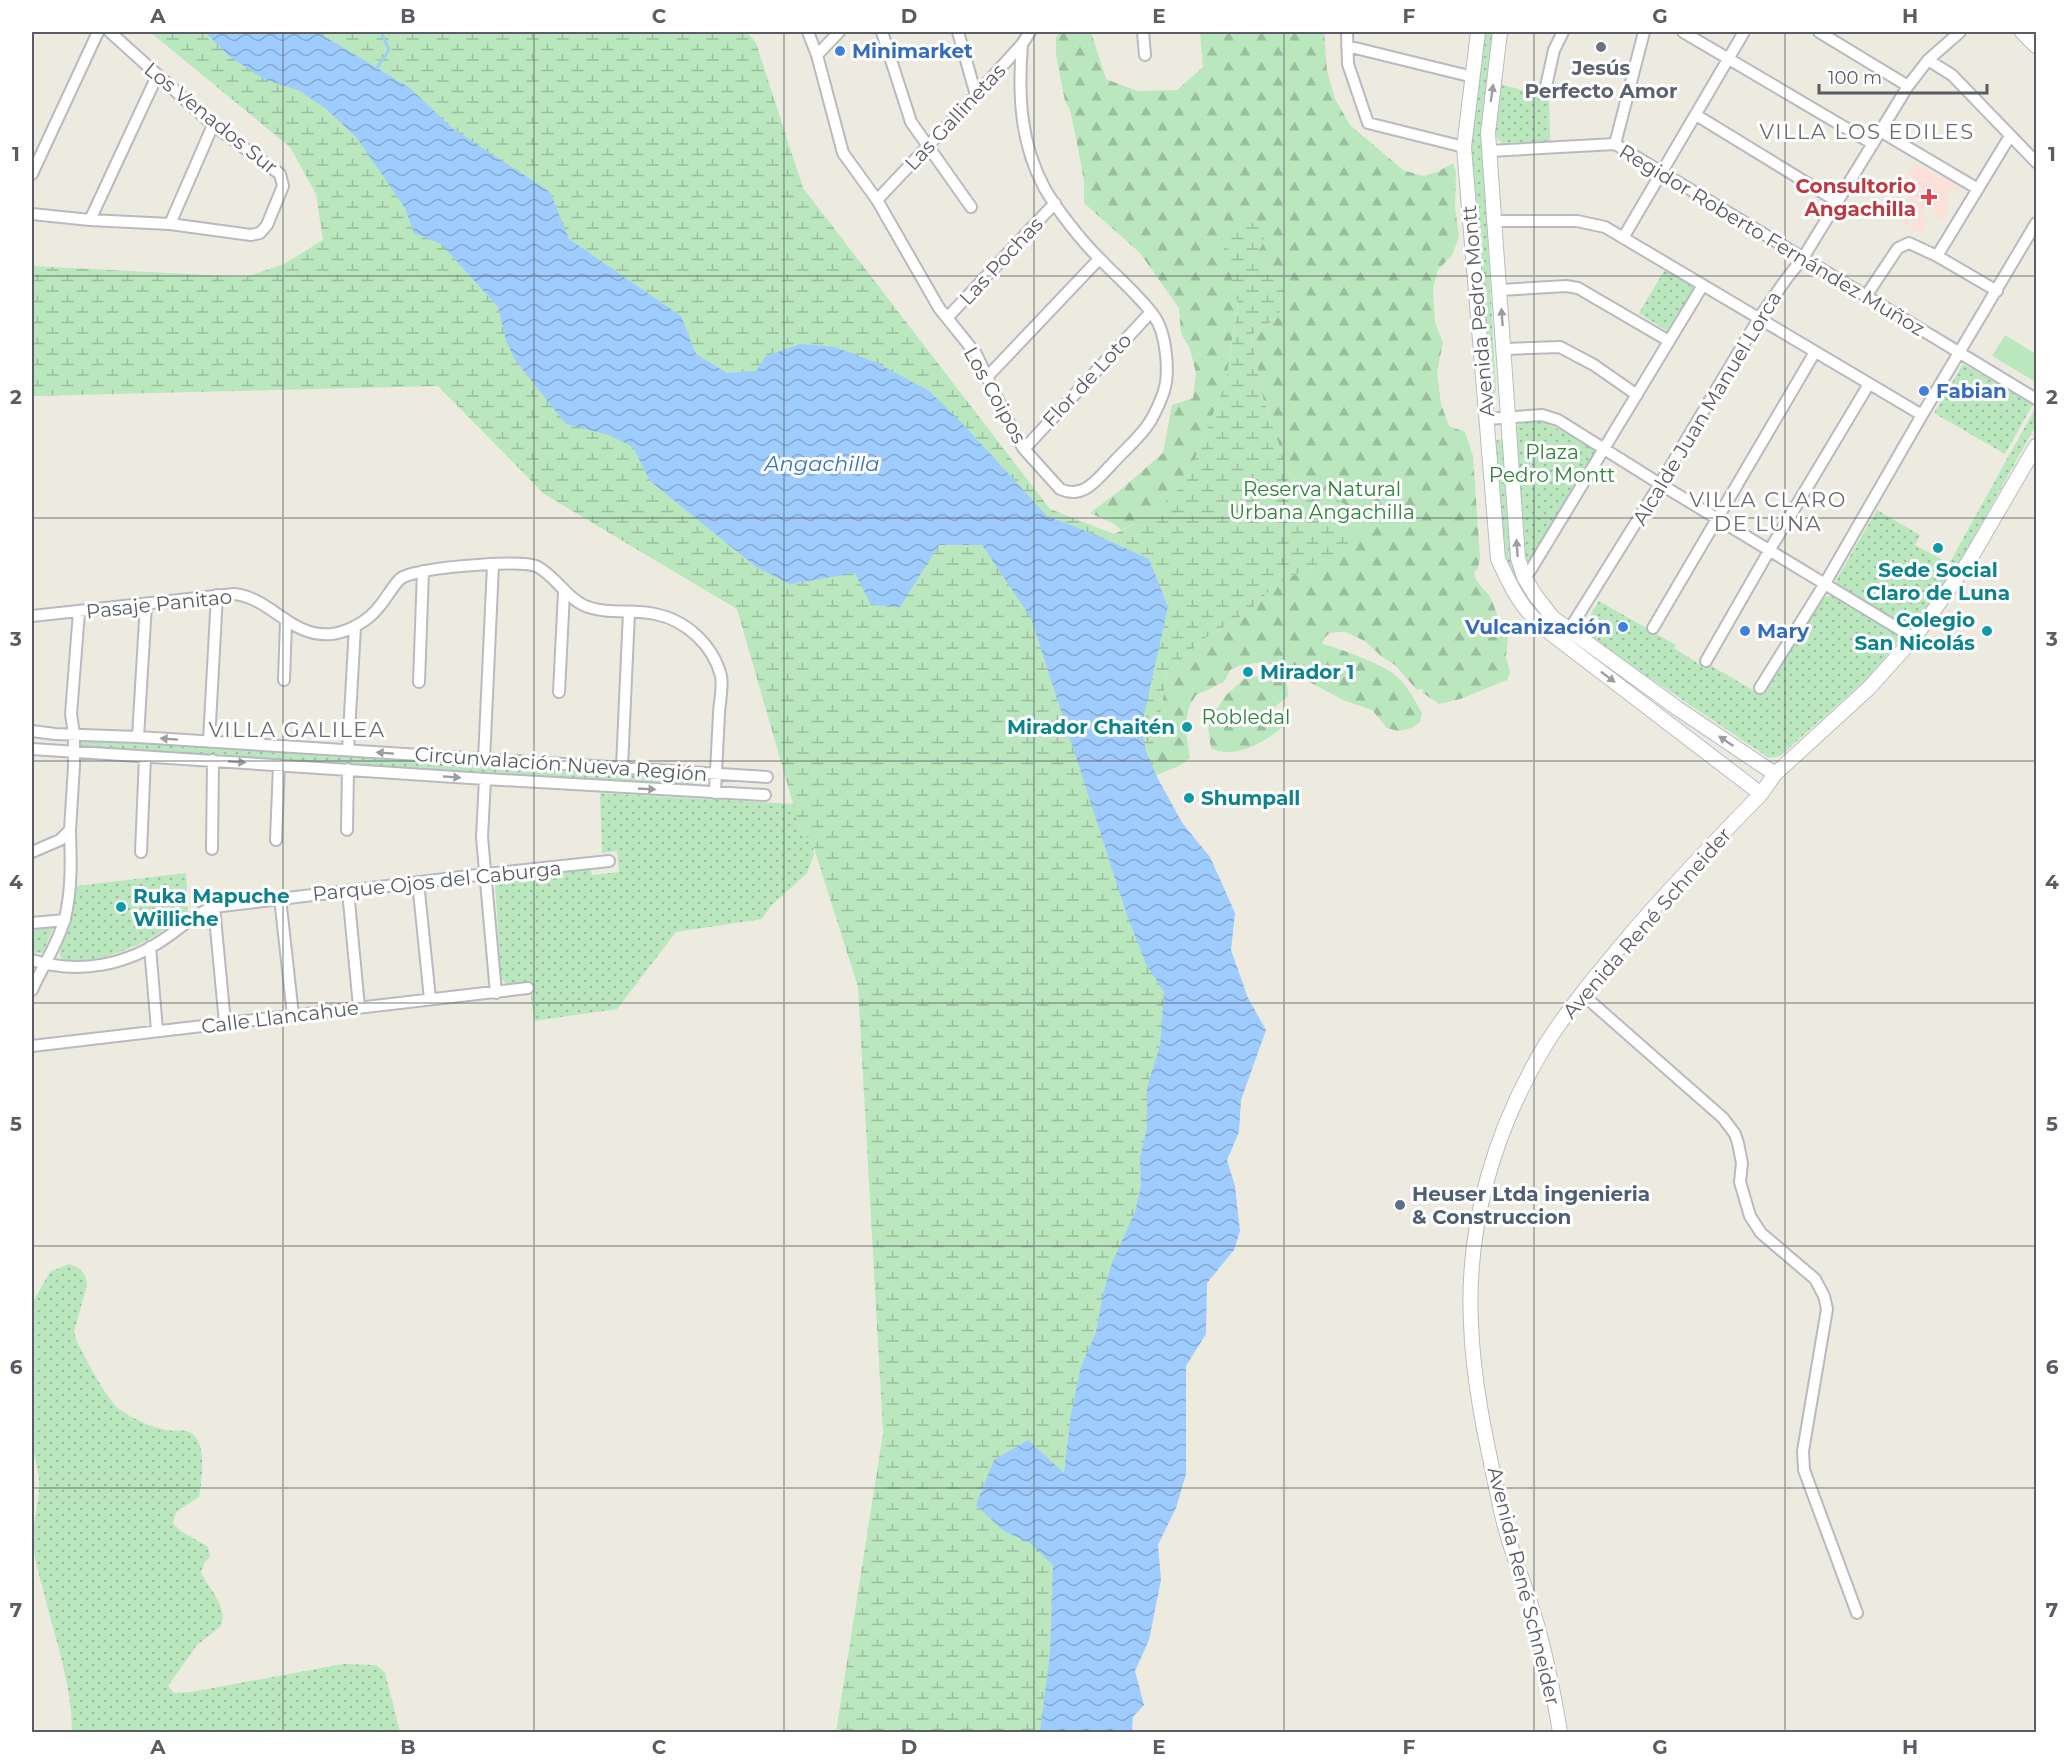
<svg xmlns="http://www.w3.org/2000/svg" width="2068" height="1764" viewBox="0 0 2068 1764" font-family="Montserrat,sans-serif">
<defs>
<pattern id="grass-dots" width="8" height="8" patternUnits="userSpaceOnUse" patternTransform="scale(1.5)"><rect width="8" height="8" fill="#bae7be"/><path d="M2 2h.1M6 6h.1" fill="none" stroke="#9abe9e" stroke-width="1.8" stroke-linecap="round"/></pattern>
<pattern id="forest-firs" width="22" height="20" patternUnits="userSpaceOnUse" patternTransform="scale(1.5)"><rect width="22" height="20" fill="#bae7be"/><path d="M5 1l3.5 6h-7zM16 11l3.5 6h-7z" fill="#9abe9e"/></pattern>
<pattern id="wetland-marsh" width="20" height="14" patternUnits="userSpaceOnUse" patternTransform="scale(1.5)"><rect width="20" height="14" fill="#bae7be"/><path d="M1 5h8M5 5V1M11 12h8M15 12V8" fill="none" stroke="#9abe9e"/></pattern>
<pattern id="water-waves" width="16" height="10" patternUnits="userSpaceOnUse" patternTransform="scale(1.5)"><rect width="16" height="10" fill="#9eccff"/><path d="M0 5q4-4 8 0t8 0" fill="none" stroke="#84a9d2"/></pattern>
</defs>
<rect width="100%" height="100%" fill="#edebe0"/>
<path fill="#fde0d9" d="M 1915,163 L 1942,178 L 1944,175 L 1960,187 L 1957,191 L 1950,187 L 1945,195 L 1949,198 L 1945,204 L 1950,207 L 1942,220 L 1933,214 L 1936,208 L 1927,204 L 1920,215 L 1928,220 L 1921,233 L 1911,227 L 1915,221 L 1912,219 L 1908,225 L 1897,219 L 1916,187 L 1909,182 L 1912,177 L 1907,174 Z"/>
<path fill="url(#grass-dots)" d="M 1485,32 L 1494,32 L 1482,136 L 1496,391 L 1494,394 L 1490,394 L 1470,144 Z
M 1500,84 L 1549,97 L 1550,141 L 1503,143 L 1497,139 L 1494,129 Z
M 1667,266 L 1697,284 L 1696,289 L 1671,330 L 1667,331 L 1639,313 Z
M 1963,364 L 2033,404 L 2005,454 L 1934,413 Z
M 2036,407 L 2036,425 L 1958,566 L 1950,562 Z
M 1541,420 L 1600,452 L 1532,565 L 1525,564 L 1515,428 L 1520,422 Z
M 1502,439 C 1505,452 1504,468 1505,481 C 1509,538 1506,581 1551,623 L 1548,626 L 1534,611 L 1518,589 L 1504,558 L 1495,443 L 1497,440 Z
M 1877,510 L 1920,535 L 1915,545 L 1957,568 L 1916,629 L 1906,628 L 1838,588 L 1836,580 Z
M 1831,595 L 1898,634 L 1899,641 L 1869,677 L 1780,756 L 1769,758 L 1586,635 L 1582,629 L 1599,601 L 1676,645 L 1674,648 L 1705,668 L 1708,664 L 1760,694 L 1823,598 Z
M 86,739 L 698,779 L 698,787 L 84,747 L 79,745 L 80,740 Z
M 600,793 L 794,804 L 800,828 L 813,845 L 814,855 L 807,873 L 771,906 L 762,919 L 676,932 L 617,1009 L 534,1021 L 529,982 L 507,984 L 501,979 L 495,881 L 590,868 L 592,875 L 619,872 L 617,851 L 602,853 Z
M 186,873 L 188,914 C 148,942 118,959 68,962 L 60,957 L 60,950 L 73,910 L 77,886 Z
M 50,926 L 53,928 L 43,953 L 32,953 L 32,928 Z
M 69,1264 C 80,1267 86,1273 87,1285 L 74,1332 L 77,1342 C 86,1359 105,1397 119,1409 C 132,1418 150,1427 166,1430 C 173,1432 182,1429 189,1432 C 208,1440 202,1480 199,1497 L 176,1512 L 173,1523 C 181,1534 195,1538 208,1547 L 210,1557 L 205,1562 L 201,1572 C 208,1588 229,1607 221,1626 L 197,1645 L 168,1686 L 174,1693 L 191,1692 L 343,1664 L 376,1665 L 385,1673 L 400,1732 L 72,1732 C 72,1683 54,1636 43,1589 C 39,1575 35,1562 34,1548 C 31,1525 40,1502 39,1480 C 38,1469 35,1459 32,1448 L 32,1303 L 50,1272 Z"/>
<path fill="url(#forest-firs)" d="M 1060,32 L 1091,32 L 1106,79 L 1137,91 L 1177,90 L 1203,67 L 1200,32 L 1324,32 L 1327,71 L 1335,99 L 1350,125 L 1403,170 L 1423,176 L 1437,172 L 1453,163 L 1456,172 L 1455,207 L 1459,237 L 1452,255 L 1438,270 L 1433,288 L 1435,323 L 1443,343 L 1437,372 L 1441,404 L 1449,426 L 1465,432 L 1473,456 L 1480,557 L 1478,568 L 1474,573 C 1475,583 1485,589 1490,597 C 1497,610 1498,624 1508,637 L 1506,657 L 1510,672 L 1507,680 L 1460,699 L 1439,704 L 1423,693 L 1423,689 L 1417,690 L 1395,665 L 1381,656 L 1365,641 L 1346,632 L 1339,632 L 1330,633 L 1324,638 L 1322,644 C 1337,647 1384,665 1395,675 C 1407,684 1414,700 1422,713 L 1420,722 L 1412,728 L 1398,731 L 1387,728 L 1372,710 L 1343,700 L 1304,679 L 1280,662 L 1266,665 L 1257,663 L 1241,665 L 1230,670 L 1224,682 L 1196,695 L 1189,707 L 1185,727 L 1190,758 L 1179,766 L 1154,776 L 1155,742 L 1168,671 L 1204,639 L 1249,611 L 1278,582 L 1309,569 L 1347,545 L 1320,489 L 1289,474 L 1263,398 L 1251,335 L 1277,318 L 1272,274 L 1253,259 L 1262,245 L 1223,241 L 1238,302 L 1226,382 L 1185,483 L 1150,516 L 1121,530 L 1113,523 L 1090,513 L 1118,492 L 1163,453 L 1172,405 L 1193,398 L 1196,373 L 1190,349 L 1181,333 L 1179,308 L 1140,253 L 1084,203 L 1084,182 L 1079,153 L 1070,110 L 1065,101 L 1056,55 L 1056,37 Z
M 1273,673 L 1287,684 L 1288,696 L 1276,706 L 1274,712 L 1284,725 C 1269,741 1233,761 1211,748 L 1208,729 L 1211,717 L 1226,695 L 1244,679 Z"/>
<path fill="url(#wetland-marsh)" d="M 150,32 L 747,32 L 756,43 L 803,188 L 1050,509 L 1114,534 L 1150,516 L 1185,483 L 1226,382 L 1238,304 L 1223,241 L 1228,230 L 1245,218 L 1265,231 L 1262,245 L 1253,259 L 1272,274 L 1286,295 L 1277,318 L 1251,335 L 1263,398 L 1289,474 L 1320,489 L 1351,508 L 1348,545 L 1309,569 L 1278,582 L 1249,611 L 1204,639 L 1168,671 L 1155,742 L 1154,776 L 1188,1012 L 1060,1732 L 836,1732 L 883,1433 L 858,987 L 813,845 L 800,828 L 737,609 L 544,494 L 438,386 L 32,396 L 32,266 L 246,277 L 284,264 L 323,240 L 316,194 L 290,147 Z"/>
<path fill="#bae7be" d="M 2005,335 L 2036,354 L 2036,376 L 2034,381 L 1992,356 Z"/>
<path fill="url(#water-waves)" d="M 205,32 L 317,32 L 377,68 L 410,88 L 452,128 L 550,192 L 569,239 L 681,316 L 696,354 L 727,373 L 756,371 L 766,356 L 800,344 L 835,347 L 875,362 L 929,391 L 960,421 L 1047,516 L 1096,535 L 1149,559 L 1168,607 L 1141,728 L 1146,751 L 1158,779 L 1183,824 L 1210,857 L 1235,913 L 1231,950 L 1248,998 L 1266,1030 L 1241,1100 L 1239,1132 L 1227,1160 L 1235,1186 L 1240,1231 L 1234,1250 L 1207,1283 L 1206,1334 L 1186,1366 L 1186,1474 L 1176,1508 L 1158,1545 L 1161,1580 L 1149,1640 L 1135,1671 L 1144,1705 L 1133,1717 L 1132,1732 L 1040,1732 L 1050,1654 L 1053,1565 L 1030,1543 L 1004,1531 L 976,1505 L 994,1460 L 1028,1440 L 1064,1473 L 1071,1414 L 1081,1367 L 1096,1332 L 1103,1294 L 1112,1263 L 1135,1212 L 1141,1186 L 1140,1158 L 1147,1127 L 1147,1087 L 1160,1046 L 1164,992 L 1146,964 L 1127,915 L 1031,618 L 982,545 L 939,545 L 900,607 L 871,605 L 855,573 L 790,584 L 756,567 L 650,481 L 633,447 L 609,435 L 566,424 L 515,360 L 506,340 L 498,307 L 441,244 L 414,233 L 405,208 L 356,137 L 325,108 L 300,91 L 264,79 L 230,57 Z"/>
<g fill="none" stroke-linecap="round" stroke-linejoin="round">
<path stroke="#9eccff" stroke-width="3" d="M 377,68 L 389,50 L 381,32"/>
<g stroke="#b8bac0" stroke-width="14">
<path id="street" d="M 808,32 L 817,55 L 843,153 L 877,200 L 939,308 L 976,354 L 1014,433 L 1024,449 L 1060,489 C 1084,500 1097,479 1112,464 C 1124,450 1142,436 1151,420 C 1156,411 1161,400 1164,391 C 1170,372 1166,332 1154,316 C 1139,295 1119,279 1101,260 C 1083,243 1058,211 1045,189 C 1020,143 1018,95 1022,44
M 882,32 L 911,122 L 971,207
M 958,32 L 976,95
M 1143,32 L 1145,55
M 1347,32 L 1348,64 L 1368,123 L 1464,147
M 1683,32 L 1873,144
M 1819,32 L 1908,86
M 1347,46 L 1473,77
M 817,55 L 839,32
M 1928,60 L 1952,75 L 2036,162
M 1545,91 L 1554,50 L 1563,32
M 1696,115 L 1838,202
M 1880,131 L 1978,189
M 1615,144 L 1644,32
M 1490,151 L 1615,144 L 2036,399
M 32,174 L 98,32
M 877,200 L 976,95 L 1022,44 L 1030,32
M 32,214 L 90,220 L 170,224 L 251,235 L 260,233 L 267,225 L 283,186 L 280,174 L 213,125 L 110,32
M 90,220 L 157,76
M 1495,221 L 1577,221 L 1605,227 L 1922,415
M 170,224 L 213,125
M 1623,238 L 1744,32
M 1937,256 L 2010,136
M 1500,290 L 1566,286 L 1578,288 L 1669,341
M 1866,296 L 1898,248 L 1909,243 L 1937,256 L 1997,291
M 947,318 L 1055,203
M 1504,349 L 1560,347 L 1594,365 L 1637,395
M 988,376 L 1099,259
M 1487,419 L 1542,415 L 1558,420 L 1660,484 L 1914,638
M 1024,449 L 1151,312
M 1524,577 L 1530,571 L 1703,285
M 32,616 L 234,594 C 272,598 290,638 332,634 C 348,632 368,621 378,608 C 386,599 392,587 400,579 C 405,575 415,573 421,572 C 440,567 524,559 538,567 C 556,577 565,596 583,605 C 605,615 632,609 655,614 C 686,620 713,645 721,676 C 723,686 720,701 719,712 C 718,739 716,766 715,793
M 1653,628 L 1815,352
M 1566,635 L 1660,484 L 1759,318 L 1787,278 L 1803,258 L 1908,86 L 1928,60 L 1960,32
M 1706,661 L 1769,551 L 1869,384
M 284,680 L 286,621
M 419,682 L 423,571
M 1760,688 L 1824,585 L 1922,415 L 2036,223
M 559,692 L 564,592
M 32,731 L 55,734 L 138,737 L 767,777
M 138,737 L 146,604
M 209,741 L 217,595
M 32,749 L 485,779 L 765,795
M 348,750 L 355,627
M 484,760 L 493,565
M 622,767 L 629,612
M 485,779 L 482,837 L 496,993
M 347,830 L 348,769
M 276,840 L 279,765
M 212,849 L 213,760
M 32,852 L 60,840 L 70,830 L 74,766 L 74,734 L 71,714 L 79,612
M 141,852 L 145,757
M 418,882 L 430,999
M 348,891 L 359,1007
M 280,898 L 293,1015
M 214,907 L 225,1023
M 32,923 L 65,920
M 150,947 L 157,1030
M 32,960 C 79,975 128,965 167,937 C 183,926 195,914 214,907 L 486,874 L 609,861
M 32,990 C 42,967 58,944 65,918 C 72,889 71,860 70,830
M 1582,994 L 1723,1118 L 1735,1134 L 1738,1143 L 1742,1163 L 1740,1182 L 1750,1216 L 1761,1233 L 1815,1279 L 1824,1296 L 1827,1309 L 1803,1451 L 1804,1470 L 1857,1613
M 32,1046 L 528,988"/>
</g>
<g stroke="#b9bcc3" stroke-width="16">
<path id="secondary" d="M 1478,32 L 1464,147 L 1498,559 C 1512,589 1520,607 1545,629 L 1761,794
M 1500,32 L 1488,133 L 1518,558 L 1524,577 L 1535,595 L 1553,618 L 1677,708 L 1775,774
M 2022,32 L 2036,46
M 1560,1732 C 1554,1696 1547,1660 1537,1625 C 1526,1586 1509,1549 1501,1510 C 1488,1449 1473,1386 1471,1323 C 1466,1225 1495,1128 1546,1044 C 1570,1006 1600,971 1629,936 C 1671,887 1716,840 1761,794 L 1775,774 L 1869,688 L 1914,638 L 1969,561 L 2036,446"/>
</g>
<use href="#street" stroke="#fff" stroke-width="10"/>
<use href="#secondary" stroke="#fff" stroke-width="14"/>
</g>
<defs><path id="oneway-solid" d="M-6-.8H1V-3.2L6.5 0L1 3.2V.8H-6Z" transform="scale(1.5)"/></defs>
<g fill="#9b9da1">
<use href="#oneway-solid" transform="translate(1492 93) rotate(-82)"/>
<use href="#oneway-solid" transform="translate(1502 317) rotate(-94)"/>
<use href="#oneway-solid" transform="translate(1517 548) rotate(-94)"/>
<use href="#oneway-solid" transform="translate(1608 677) rotate(37)"/>
<use href="#oneway-solid" transform="translate(169 739) rotate(-176)"/>
<use href="#oneway-solid" transform="translate(1726 741) rotate(-146)"/>
<use href="#oneway-solid" transform="translate(385 753) rotate(-176)"/>
<use href="#oneway-solid" transform="translate(237 762) rotate(4)"/>
<use href="#oneway-solid" transform="translate(452 777) rotate(4)"/>
<use href="#oneway-solid" transform="translate(647 789) rotate(3)"/>
</g>
<path fill="none" stroke="#595c62" stroke-width="1.5" stroke-opacity="0.55" d="M 283,32 L 283,1732M 534,32 L 534,1732M 784,32 L 784,1732M 1034,32 L 1034,1732M 1284,32 L 1284,1732M 1534,32 L 1534,1732M 1785,32 L 1785,1732M 32,276 L 2036,276M 32,518 L 2036,518M 32,761 L 2036,761M 32,1003 L 2036,1003M 32,1246 L 2036,1246M 32,1488 L 2036,1488"/>
<circle fill="#6b7280" stroke="#fff" stroke-width="2" cx="1601" cy="47" r="6"/>
<g fill="#3f7fe0" stroke="#fff" stroke-width="2">
<circle cx="840" cy="51" r="6"/>
<circle cx="1924" cy="391" r="6"/>
<circle cx="1623" cy="627" r="6"/>
<circle cx="1745" cy="631" r="6"/>
</g>
<path fill="#e0444e" stroke="#fff" stroke-width="2" d="M1926 188h6v6h6v6h-6v6h-6v-6h-6v-6h6z"/>
<g fill="#0f9aa8" stroke="#fff" stroke-width="2">
<circle cx="1938" cy="548" r="6"/>
<circle cx="1987" cy="631" r="6"/>
<circle cx="1248" cy="672" r="6"/>
<circle cx="1187" cy="727" r="6"/>
<circle cx="1189" cy="798" r="6"/>
<circle cx="121" cy="907" r="6"/>
</g>
<circle fill="#5c6f8a" stroke="#fff" stroke-width="2" cx="1400" cy="1205" r="6"/>
<g text-anchor="middle" dominant-baseline="central" stroke-width="6" stroke-linejoin="round" paint-order="stroke">
<g font-size="20" font-weight="bold" fill="#366cbe" stroke="#fff" text-anchor="start">
<text x="852" y="51">Minimarket</text>
<text x="1936" y="391">Fabian</text>
<text x="1611" y="627" text-anchor="end">Vulcanización</text>
<text x="1757" y="631">Mary</text>
</g>
<g font-size="20" font-weight="bold" fill="#5b616d" stroke="#fff">
<text x="1601" y="68">Jesús<tspan x="1601" dy="23">Perfecto Amor</tspan></text>
</g>
<g font-size="20" fill="#595c62" stroke="#fff">
<text transform="translate(955 117) rotate(-47)">Las Gallinetas</text>
<text transform="translate(211 118) rotate(39)">Los Venados Sur</text>
<text transform="translate(1772 240) rotate(31)">Regidor Roberto Fernández Muñoz</text>
<text transform="translate(1001 261) rotate(-47)">Las Pochas</text>
<text transform="translate(1478 311) rotate(-95)">Avenida Pedro Montt</text>
<text transform="translate(1087 380) rotate(-47)">Flor de Loto</text>
<text transform="translate(995 395) rotate(61)">Los Coipos</text>
<text transform="translate(1707 408) rotate(-59)">Alcalde Juan Manuel Lorca</text>
<text transform="translate(159 604) rotate(-6)">Pasaje Panitao</text>
<text transform="translate(561 764) rotate(4)">Circunvalación Nueva Región</text>
<text transform="translate(437 881) rotate(-6)">Parque Ojos del Caburga</text>
<text transform="translate(1647 923) rotate(-49)">Avenida René Schneider</text>
<text transform="translate(280 1017) rotate(-7)">Calle Llancahue</text>
<text transform="translate(1524 1586) rotate(76)">Avenida René Schneider</text>
</g>
<g font-size="20" font-weight="bold" fill="#be3a42" stroke="#fff" text-anchor="end">
<text x="1916" y="186">Consultorio<tspan x="1916" dy="23">Angachilla</tspan></text>
</g>
<g font-size="20" fill="#2e843a" stroke="#fff">
<text x="1552" y="452">Plaza<tspan x="1552" dy="23">Pedro Montt</tspan></text>
<text x="1322" y="489">Reserva Natural<tspan x="1322" dy="23">Urbana Angachilla</tspan></text>
<text x="1246" y="717">Robledal</text>
</g>
<g font-size="20" font-weight="bold" fill="#0d838f" stroke="#fff" text-anchor="start">
<text x="1938" y="570" text-anchor="middle">Sede Social<tspan x="1938" dy="23">Claro de Luna</tspan></text>
<text x="1975" y="620" text-anchor="end">Colegio<tspan x="1975" dy="23">San Nicolás</tspan></text>
<text x="1260" y="672">Mirador 1</text>
<text x="1175" y="727" text-anchor="end">Mirador Chaitén</text>
<text x="1201" y="798">Shumpall</text>
<text x="133" y="896">Ruka Mapuche<tspan x="133" dy="23">Williche</tspan></text>
</g>
<g font-size="20" font-weight="bold" fill="#4e5e75" stroke="#fff" text-anchor="start">
<text x="1412" y="1194">Heuser Ltda ingenieria<tspan x="1412" dy="23">&amp; Construccion</tspan></text>
</g>
<g font-size="21" letter-spacing="1.5" fill="#6a6e74" stroke="#fff">
<text x="1867" y="131">VILLA LOS EDILES</text>
<text x="1768" y="499">VILLA CLARO<tspan x="1768" dy="24">DE LUNA</tspan></text>
<text x="297" y="729">VILLA GALILEA</text>
</g>
<g font-size="21" font-style="italic" fill="#3972ca" stroke="#fff">
<text x="822" y="463">Angachilla</text>
</g>
</g>
<rect width="2068" height="1764" fill="none" stroke="#ffffff" stroke-width="66"/>
<path d="M1819 84v9h168v-9" fill="none" stroke="#595c62" stroke-width="3"/>
<text x="1828" y="84" font-size="18" fill="#595c62" stroke="#ffffff" stroke-width="4.5" paint-order="stroke">100 m</text>
<rect x="33" y="33" width="2002" height="1698" fill="none" stroke="#595c62" stroke-width="2"/>
<g font-size="20" text-anchor="middle" font-weight="bold" fill="#595c62">
<text x="158" y="23">A</text>
<text x="408" y="23">B</text>
<text x="659" y="23">C</text>
<text x="909" y="23">D</text>
<text x="1159" y="23">E</text>
<text x="1409" y="23">F</text>
<text x="1660" y="23">G</text>
<text x="1910" y="23">H</text>
<text x="16" y="161">1</text>
<text x="2052" y="161">1</text>
<text x="16" y="404">2</text>
<text x="2052" y="404">2</text>
<text x="16" y="646">3</text>
<text x="2052" y="646">3</text>
<text x="16" y="889">4</text>
<text x="2052" y="889">4</text>
<text x="16" y="1131">5</text>
<text x="2052" y="1131">5</text>
<text x="16" y="1374">6</text>
<text x="2052" y="1374">6</text>
<text x="16" y="1617">7</text>
<text x="2052" y="1617">7</text>
<text x="158" y="1754">A</text>
<text x="408" y="1754">B</text>
<text x="659" y="1754">C</text>
<text x="909" y="1754">D</text>
<text x="1159" y="1754">E</text>
<text x="1409" y="1754">F</text>
<text x="1660" y="1754">G</text>
<text x="1910" y="1754">H</text>
</g>
</svg>
